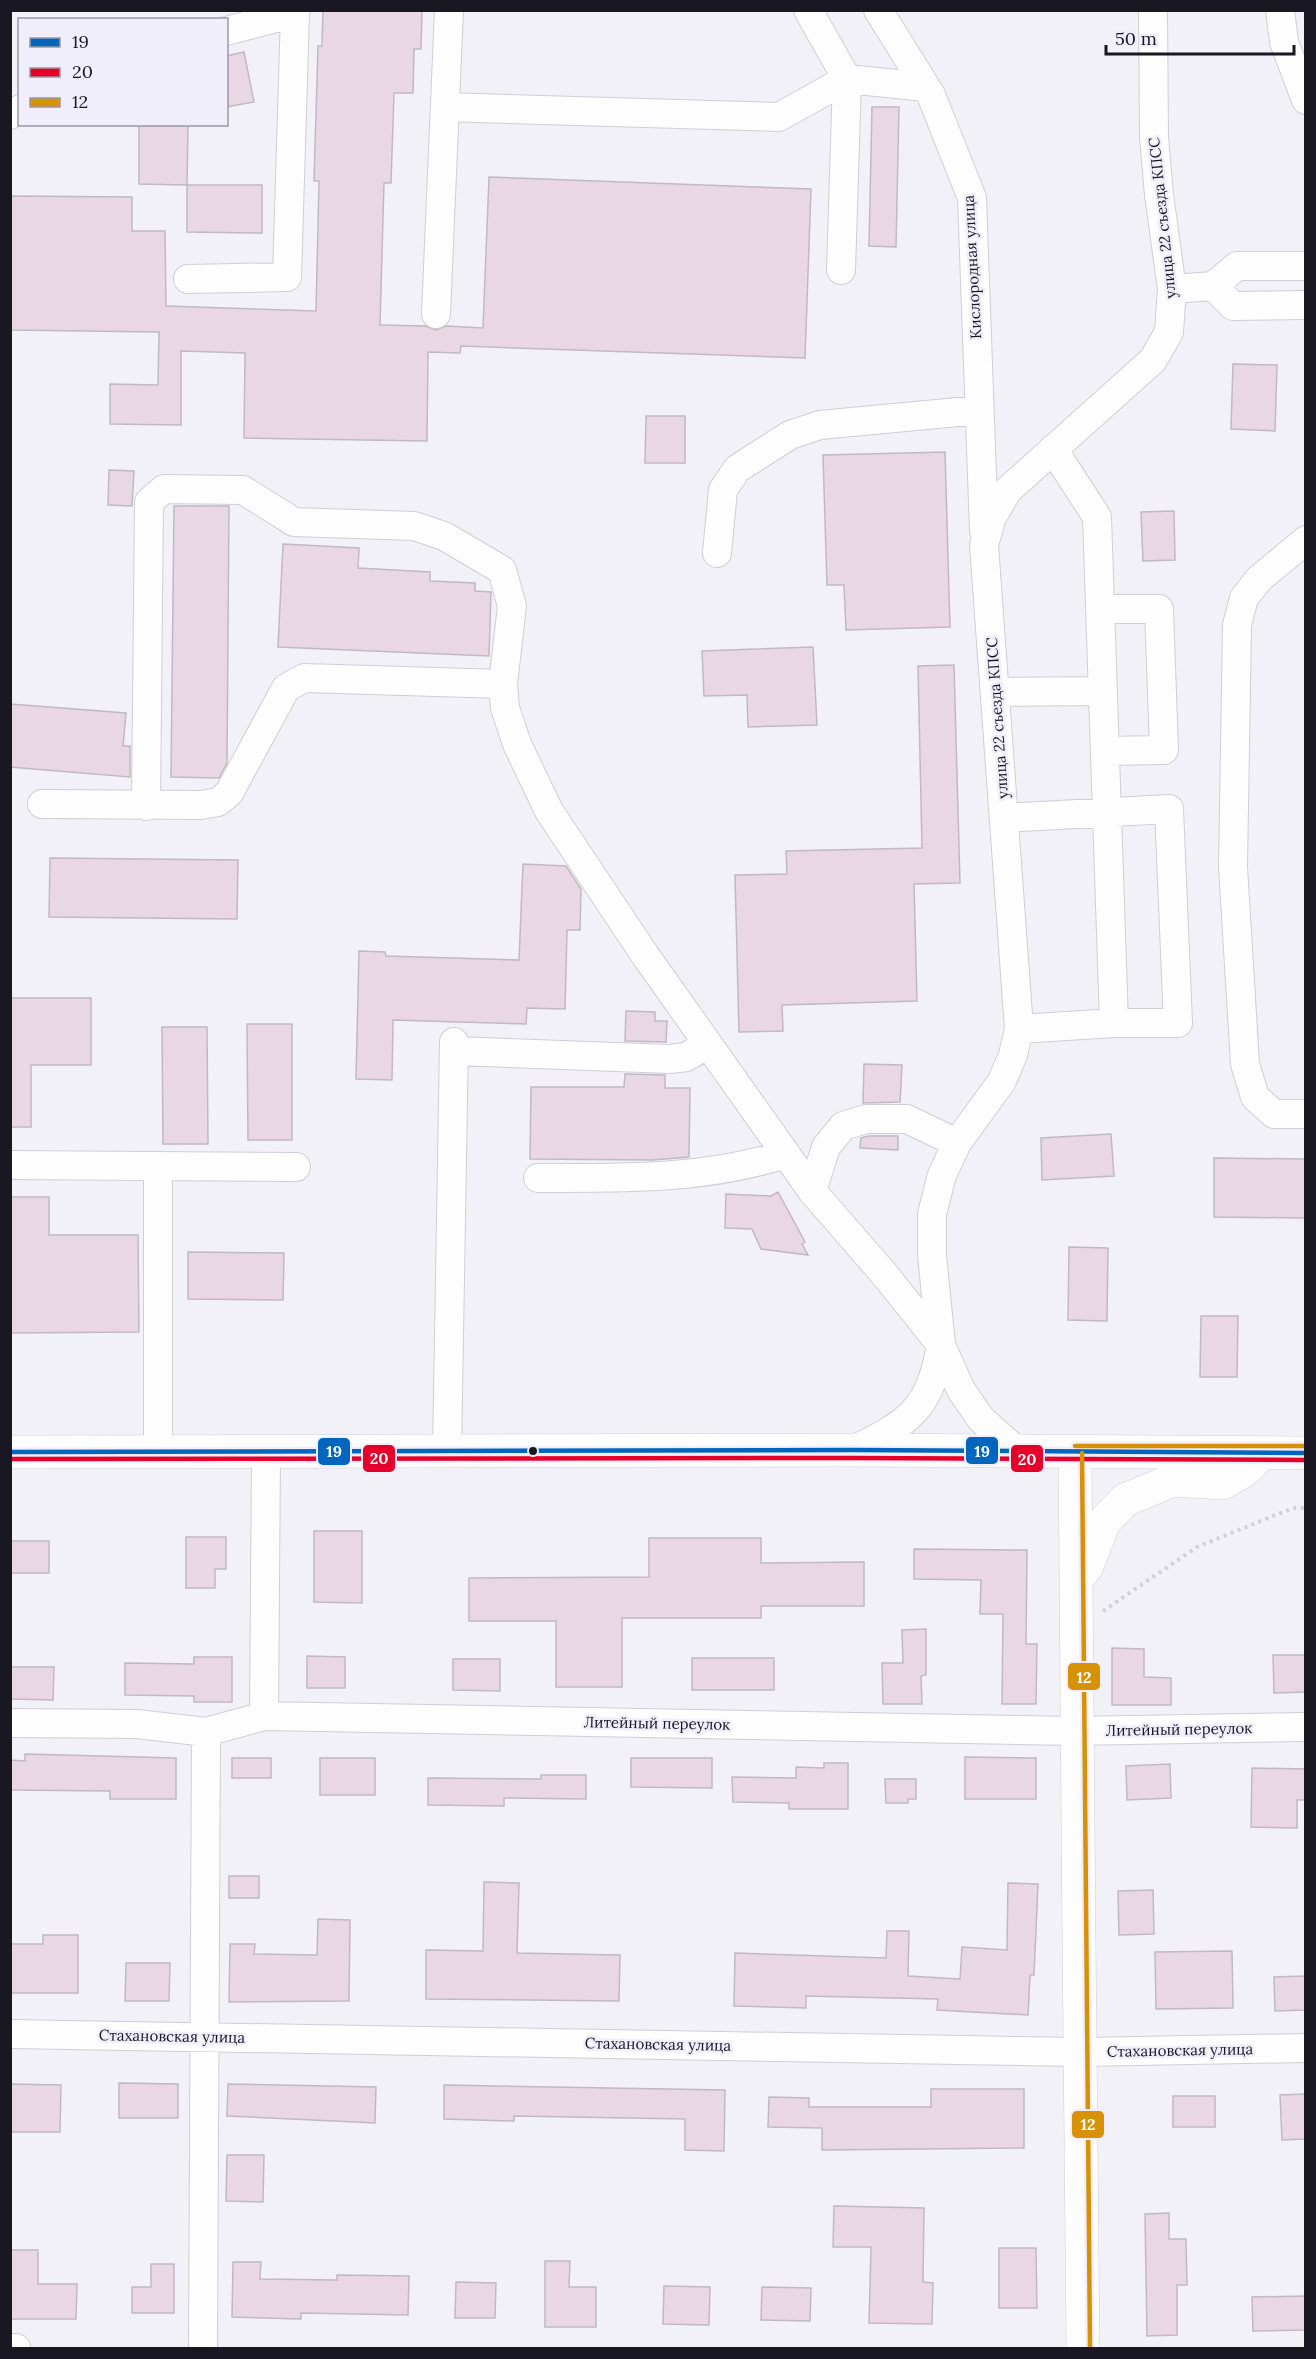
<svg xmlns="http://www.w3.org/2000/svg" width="1316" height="2359" viewBox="0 0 1316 2359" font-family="Lora,serif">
<rect width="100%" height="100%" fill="#f2f1f8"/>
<path fill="#e9d8e4" stroke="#c0b9c0" stroke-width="1.5" d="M 323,10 L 422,10 L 421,49 L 414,49 L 413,93 L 394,93 L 391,183 L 384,183 L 380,325 L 425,326 L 436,330 L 446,326 L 483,328 L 489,177 L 811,189 L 805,358 L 461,346 L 460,353 L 428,352 L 427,441 L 244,438 L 245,353 L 181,351 L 181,425 L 110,424 L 110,384 L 158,385 L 159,332 L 10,330 L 10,196 L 132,197 L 132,231 L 165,231 L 166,306 L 316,311 L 319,181 L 314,181 L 318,46 L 322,46 Z
M 244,52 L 254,102 L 226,107 L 226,56 Z
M 872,107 L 899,107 L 896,247 L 869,246 Z
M 139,124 L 188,124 L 187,185 L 139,184 Z
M 187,185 L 262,185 L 262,233 L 187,232 Z
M 1233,364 L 1277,365 L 1275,431 L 1231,429 Z
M 646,416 L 685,416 L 685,463 L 645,463 Z
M 945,452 L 950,627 L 846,630 L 844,585 L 827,585 L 823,455 Z
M 109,470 L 134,471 L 132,506 L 108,505 Z
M 174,506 L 229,506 L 227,763 L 219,778 L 171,777 Z
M 1174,511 L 1175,560 L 1143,561 L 1141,512 Z
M 283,544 L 359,548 L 358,568 L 430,572 L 430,581 L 475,583 L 475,591 L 491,592 L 489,656 L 278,647 Z
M 813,647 L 817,725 L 748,727 L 747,695 L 704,696 L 702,651 Z
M 954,665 L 960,883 L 914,884 L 917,1001 L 782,1005 L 783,1031 L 739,1032 L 735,875 L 787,874 L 786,851 L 922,848 L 918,666 Z
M 10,704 L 126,713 L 123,746 L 130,746 L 130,777 L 10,767 Z
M 50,858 L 238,860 L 237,919 L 49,917 Z
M 523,864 L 566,866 L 581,889 L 580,930 L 567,930 L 565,1009 L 527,1008 L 526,1024 L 393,1020 L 392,1080 L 356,1079 L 359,951 L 385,952 L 386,956 L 519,960 Z
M 10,998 L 91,998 L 91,1065 L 31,1065 L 31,1127 L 10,1127 Z
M 626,1011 L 655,1012 L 655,1021 L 667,1021 L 666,1042 L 625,1041 Z
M 247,1024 L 292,1024 L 292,1140 L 248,1140 Z
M 162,1027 L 207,1027 L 208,1144 L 163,1144 Z
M 864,1064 L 902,1065 L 900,1102 L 863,1103 Z
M 625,1074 L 665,1075 L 665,1088 L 690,1088 L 689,1157 L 653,1160 L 530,1159 L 531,1087 L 624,1087 Z
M 1111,1134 L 1114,1176 L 1042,1180 L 1041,1138 Z
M 868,1136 L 898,1136 L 898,1150 L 860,1148 L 861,1138 Z
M 1214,1158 L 1305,1159 L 1305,1218 L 1214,1217 Z
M 778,1192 L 805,1242 L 802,1244 L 808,1255 L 761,1249 L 752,1229 L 725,1228 L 726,1194 L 771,1196 Z
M 10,1197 L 49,1197 L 49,1235 L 138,1235 L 139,1332 L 10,1333 Z
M 1069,1247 L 1108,1248 L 1107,1321 L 1068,1320 Z
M 188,1252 L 284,1253 L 283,1300 L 188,1299 Z
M 1201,1316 L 1238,1316 L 1237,1377 L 1200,1377 Z
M 314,1531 L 362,1531 L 362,1603 L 314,1602 Z
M 186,1537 L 226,1537 L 226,1569 L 215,1569 L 215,1588 L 186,1588 Z
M 649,1538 L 761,1538 L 761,1563 L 864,1562 L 864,1606 L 761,1606 L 761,1618 L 622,1618 L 622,1687 L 556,1687 L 556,1621 L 469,1621 L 469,1578 L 649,1577 Z
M 11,1541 L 49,1541 L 49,1573 L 11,1573 Z
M 914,1549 L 1027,1550 L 1026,1644 L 1037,1644 L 1036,1704 L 1002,1704 L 1003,1614 L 980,1614 L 981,1580 L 914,1579 Z
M 926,1629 L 926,1675 L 921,1676 L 922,1704 L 883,1704 L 882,1663 L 903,1663 L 902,1630 Z
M 1112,1648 L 1144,1649 L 1144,1677 L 1171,1678 L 1171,1705 L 1112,1705 Z
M 1273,1655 L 1305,1655 L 1305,1692 L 1274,1693 Z
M 307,1656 L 345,1657 L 345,1688 L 307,1688 Z
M 194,1657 L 232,1657 L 232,1702 L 194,1702 L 194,1696 L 125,1695 L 125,1663 L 194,1664 Z
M 692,1658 L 774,1658 L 774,1690 L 692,1690 Z
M 453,1659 L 500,1659 L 500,1691 L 453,1690 Z
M 10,1667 L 54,1667 L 53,1700 L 10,1699 Z
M 25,1754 L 176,1758 L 176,1799 L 110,1799 L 110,1791 L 10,1790 L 10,1760 L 25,1761 Z
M 965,1757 L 1036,1758 L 1036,1799 L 965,1799 Z
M 232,1758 L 271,1758 L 271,1778 L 232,1778 Z
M 320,1758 L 375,1758 L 375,1795 L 320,1795 Z
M 631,1758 L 712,1758 L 712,1788 L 631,1787 Z
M 824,1763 L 848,1763 L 848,1809 L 789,1809 L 789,1803 L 733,1802 L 732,1777 L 796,1778 L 796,1767 L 824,1768 Z
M 1170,1764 L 1171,1798 L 1127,1800 L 1126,1766 Z
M 1252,1768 L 1305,1769 L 1305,1800 L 1297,1800 L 1297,1828 L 1251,1827 Z
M 541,1775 L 586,1775 L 586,1799 L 504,1798 L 504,1806 L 428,1805 L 428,1778 L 541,1779 Z
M 885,1779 L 916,1779 L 916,1799 L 908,1799 L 908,1803 L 886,1803 Z
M 229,1876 L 259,1876 L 259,1898 L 229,1898 Z
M 484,1882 L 519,1883 L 517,1953 L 620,1955 L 619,2001 L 426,1999 L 426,1950 L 483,1951 Z
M 1008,1883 L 1038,1884 L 1034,1975 L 1030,1975 L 1028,2015 L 937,2010 L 938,1999 L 806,1996 L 806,2008 L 734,2006 L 735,1953 L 886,1958 L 887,1931 L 909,1931 L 908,1976 L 960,1979 L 962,1947 L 1007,1950 Z
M 1153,1890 L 1154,1934 L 1119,1935 L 1118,1891 Z
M 318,1919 L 350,1920 L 349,2001 L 229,2002 L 230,1944 L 255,1944 L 254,1954 L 317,1955 Z
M 43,1935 L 78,1935 L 78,1993 L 10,1993 L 10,1944 L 43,1944 Z
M 1232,1951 L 1233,2008 L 1156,2009 L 1155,1952 Z
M 126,1963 L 170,1963 L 169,2001 L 125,2001 Z
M 1305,1976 L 1305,2010 L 1275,2011 L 1274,1977 Z
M 119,2083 L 178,2084 L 178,2118 L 119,2118 Z
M 10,2084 L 61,2085 L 60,2132 L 10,2132 Z
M 228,2084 L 376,2087 L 375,2123 L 227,2116 Z
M 444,2085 L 725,2090 L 724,2151 L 685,2150 L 685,2119 L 514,2116 L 514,2121 L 444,2119 Z
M 931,2089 L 1024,2089 L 1024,2148 L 822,2150 L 822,2128 L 768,2127 L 769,2097 L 809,2098 L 809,2107 L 931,2107 Z
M 1305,2094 L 1305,2139 L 1282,2140 L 1280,2095 Z
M 1173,2096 L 1215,2096 L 1215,2127 L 1173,2127 Z
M 227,2155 L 264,2155 L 263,2202 L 226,2201 Z
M 834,2206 L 924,2208 L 923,2282 L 933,2283 L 932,2324 L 869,2323 L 871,2247 L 833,2247 Z
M 1169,2213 L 1169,2239 L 1186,2239 L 1187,2285 L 1177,2285 L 1177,2335 L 1147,2336 L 1145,2214 Z
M 999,2248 L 1036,2248 L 1037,2308 L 999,2308 Z
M 10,2250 L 38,2250 L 38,2284 L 77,2284 L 76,2319 L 10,2319 Z
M 545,2261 L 570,2261 L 569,2287 L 596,2287 L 596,2327 L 545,2327 Z
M 233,2262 L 261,2262 L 260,2279 L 337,2280 L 337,2275 L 409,2276 L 408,2315 L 301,2313 L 301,2319 L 232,2317 Z
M 151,2264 L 174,2264 L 174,2313 L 132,2313 L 132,2287 L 151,2287 Z
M 456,2282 L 496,2283 L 495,2318 L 455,2318 Z
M 664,2286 L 710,2287 L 709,2325 L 663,2324 Z
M 762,2287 L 811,2288 L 810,2321 L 761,2320 Z
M 1305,2296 L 1305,2330 L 1253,2331 L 1252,2297 Z"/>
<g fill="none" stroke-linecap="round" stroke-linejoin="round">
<g stroke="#cfced7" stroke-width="30">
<path id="minor" d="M 878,10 L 931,95 L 972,198 L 984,531
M 1280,10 L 1284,42 L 1306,100
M 226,31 L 295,13 L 296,10
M 445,107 L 779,117 L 847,79 L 808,10
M 10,115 L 20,109
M 841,270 L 847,79 L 926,87
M 188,279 L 287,277 L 295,13
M 1213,286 L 1233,306 L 1306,305
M 1172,289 L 1213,286 L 1237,266 L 1306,266
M 436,314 L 449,10
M 1306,540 L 1259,579 L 1244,598 L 1237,625 L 1233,867 L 1245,1064 L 1255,1097 L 1274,1114 L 1306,1114
M 717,553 L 723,490 L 737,469 L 790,435 L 820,425 L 979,410
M 1101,609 L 1159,609 L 1164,750 L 1105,751
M 995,692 L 1103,691
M 42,804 L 201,805 L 218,802 L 229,793 L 286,688 L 304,678 L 503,684
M 146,806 L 149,502 L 164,489 L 243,490 L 294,522 L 414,526 L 444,536 L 502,570 L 512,606 L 503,684 L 505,708 L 517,744 L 549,811 L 645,955 L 812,1191
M 1004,818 L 1169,809 L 1178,1023 L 1114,1023
M 1019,1029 L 1114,1023 L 1097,517 L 1053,449
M 454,1051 L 670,1059 L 686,1057 L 708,1044
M 10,1165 L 296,1167
M 538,1178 C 621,1178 705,1180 785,1154
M 853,1450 C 909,1423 930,1409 941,1345 L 885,1275 L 812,1191 L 826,1147 L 843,1126 L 866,1119 L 907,1119 L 957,1143
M 1018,1452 L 981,1419 L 961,1390 L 941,1345 L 932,1255 L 932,1214 L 942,1175 L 957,1143 L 1002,1081 L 1013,1055 L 1019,1029 L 984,545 L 992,517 L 1008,490 L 1153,360 L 1169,332 L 1172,289 L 1159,195 L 1154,137 L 1153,10
M 158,1453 L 158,1166
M 447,1453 L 454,1042
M 264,1716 L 266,1453
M 10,1723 L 137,1724 L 206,1732 L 264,1716 L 1074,1731 L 1306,1727
M 10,2034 L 1082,2052 L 1306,2048
M 10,2348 L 16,2348
M 203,2348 L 206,1732"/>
</g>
<g stroke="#cfced7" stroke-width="34">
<path id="major" d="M 10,1452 L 853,1450 L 1306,1453
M 1075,1453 C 1075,1751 1082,2050 1083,2348
M 1078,1578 L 1087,1566 L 1104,1522 L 1125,1500 L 1173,1480 L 1223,1483 L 1245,1470 L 1262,1453"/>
</g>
<path stroke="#d1d1d4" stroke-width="4" stroke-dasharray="3 4.5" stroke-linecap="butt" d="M 1103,1611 L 1197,1547 L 1293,1508 L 1306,1508"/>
<use href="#minor" stroke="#fdfdfe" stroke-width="28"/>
<use href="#major" stroke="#fdfdfe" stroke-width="33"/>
<g stroke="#f0eefb" stroke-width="9">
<path id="bus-1" d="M 10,1452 L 853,1450 L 1306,1453"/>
</g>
<g stroke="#f0eefb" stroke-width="9">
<path id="bus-2" d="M 10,1459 L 853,1458 L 1306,1460"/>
</g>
<g stroke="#f0eefb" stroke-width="9">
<path id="bus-3" d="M 1075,1446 L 1306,1446
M 1082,1453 L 1090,2348"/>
</g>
<use href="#bus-1" stroke="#0065bd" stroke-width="4.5"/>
<use href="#bus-2" stroke="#e4002b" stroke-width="4.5"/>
<use href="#bus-3" stroke="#d69105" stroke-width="4.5"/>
</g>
<circle fill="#191722" stroke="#f0eefb" stroke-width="2" cx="533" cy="1451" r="5"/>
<g text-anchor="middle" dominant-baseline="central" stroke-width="5" stroke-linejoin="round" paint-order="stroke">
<g font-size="15" fill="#191722" stroke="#f0eefb">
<text transform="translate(1162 218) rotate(-96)">улица 22 съезда КПСС</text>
<text transform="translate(972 267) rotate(-93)">Кислородная улица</text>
<text transform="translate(997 718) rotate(-94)">улица 22 съезда КПСС</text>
<text transform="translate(657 1723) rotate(1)">Литейный переулок</text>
<text transform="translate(1179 1729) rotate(-1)">Литейный переулок</text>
<text transform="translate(172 2036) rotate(1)">Стахановская улица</text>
<text transform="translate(658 2044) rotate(1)">Стахановская улица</text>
<text transform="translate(1180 2050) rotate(-1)">Стахановская улица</text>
</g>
</g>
<g stroke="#f0eefb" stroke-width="2">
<rect x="965" y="1436" width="34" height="29" rx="6" fill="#0065bd"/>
<rect x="317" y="1437" width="34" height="29" rx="6" fill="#0065bd"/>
<rect x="362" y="1444" width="34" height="29" rx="6" fill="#e4002b"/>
<rect x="1010" y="1444" width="34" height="29" rx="6" fill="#e4002b"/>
<rect x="1067" y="1662" width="34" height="29" rx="6" fill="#d69105"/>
<rect x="1071" y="2110" width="34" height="29" rx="6" fill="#d69105"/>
</g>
<g font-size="16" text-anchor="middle" font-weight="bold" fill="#fff">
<text x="982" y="1457">19</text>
<text x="334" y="1457">19</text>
<text x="379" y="1464">20</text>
<text x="1027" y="1465">20</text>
<text x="1084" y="1683">12</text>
<text x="1088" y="2130">12</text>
</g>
<rect width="1316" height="2359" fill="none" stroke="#191722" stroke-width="24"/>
<rect x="18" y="18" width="210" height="108" fill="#f0eefb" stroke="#9a98a4" stroke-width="1.5"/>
<rect x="30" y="38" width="30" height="9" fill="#0065bd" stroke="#9a98a4" stroke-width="1.5"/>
<text x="72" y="48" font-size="18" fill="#191722">19</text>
<rect x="30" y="68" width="30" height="9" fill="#e4002b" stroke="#9a98a4" stroke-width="1.5"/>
<text x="72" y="78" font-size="18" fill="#191722">20</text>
<rect x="30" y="98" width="30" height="9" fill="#d69105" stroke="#9a98a4" stroke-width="1.5"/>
<text x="72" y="108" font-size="18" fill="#191722">12</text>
<path d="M1106 45v9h188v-9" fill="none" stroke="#191722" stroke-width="3"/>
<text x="1115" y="45" font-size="18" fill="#191722" stroke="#f0eefb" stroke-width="4.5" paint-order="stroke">50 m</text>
</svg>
